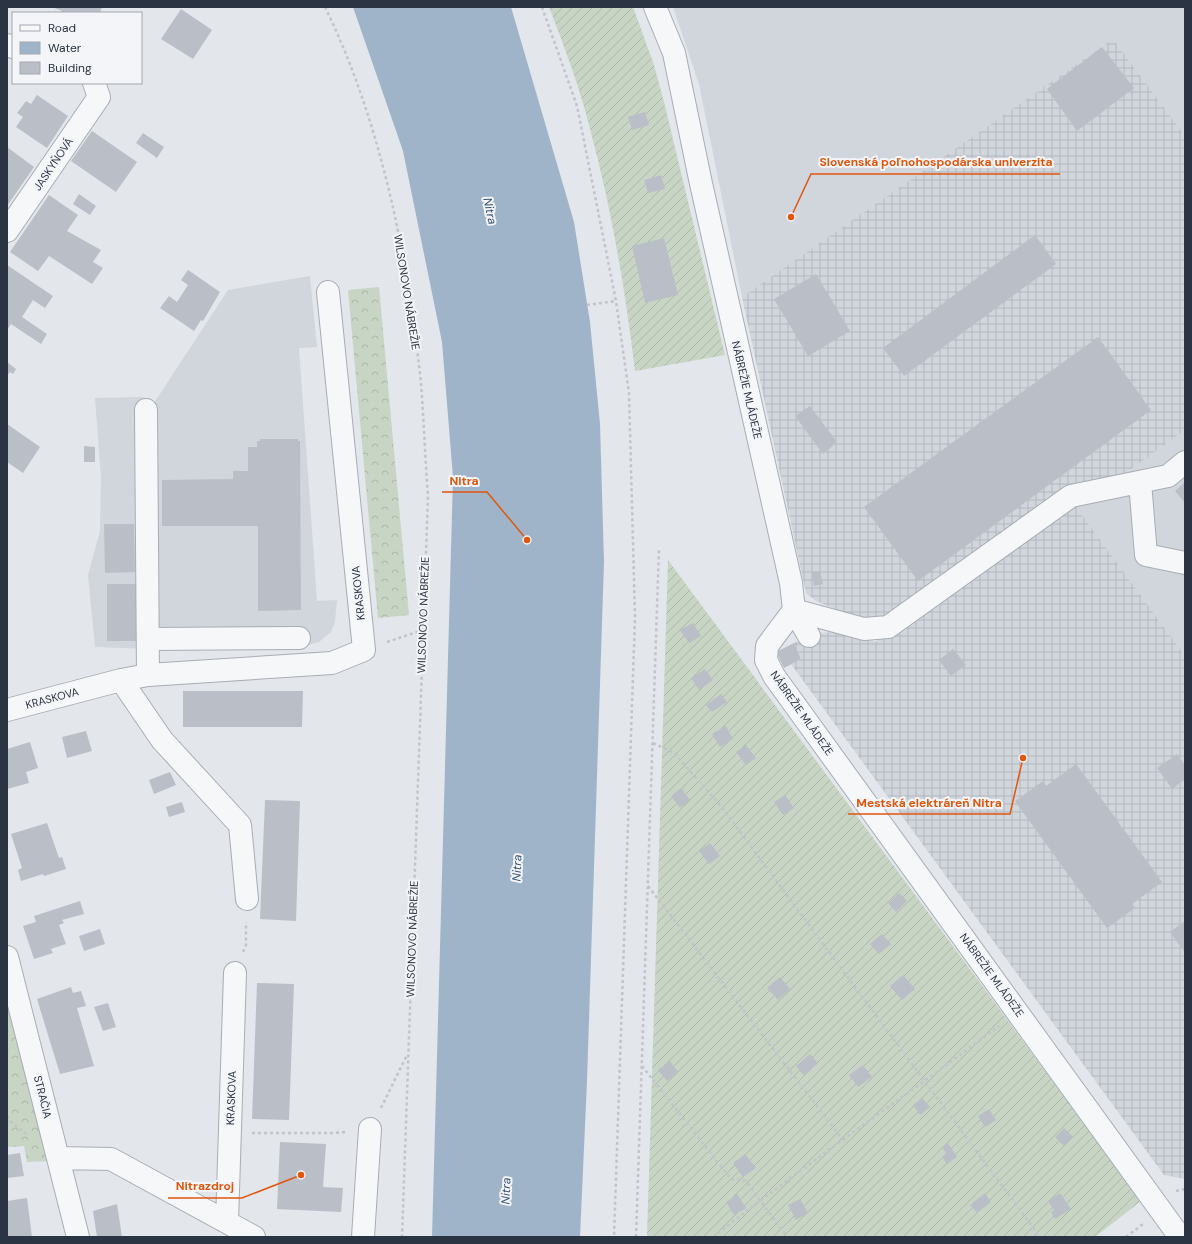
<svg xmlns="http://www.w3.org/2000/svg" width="1192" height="1244" viewBox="0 0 1192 1244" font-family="'DM Sans',sans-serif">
<defs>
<pattern id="industrial-grid" width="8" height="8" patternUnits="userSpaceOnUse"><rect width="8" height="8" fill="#d1d5dc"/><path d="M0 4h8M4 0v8" fill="none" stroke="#b4b7be"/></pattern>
<pattern id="forest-crowns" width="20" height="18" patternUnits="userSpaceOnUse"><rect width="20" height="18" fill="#c8d4c4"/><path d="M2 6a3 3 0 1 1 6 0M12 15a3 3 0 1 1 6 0" fill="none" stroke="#acb7aa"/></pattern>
<pattern id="garden-furrows" width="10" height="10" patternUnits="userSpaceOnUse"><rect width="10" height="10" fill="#c8d4c4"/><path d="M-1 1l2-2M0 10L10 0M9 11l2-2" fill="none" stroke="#acb7aa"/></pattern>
</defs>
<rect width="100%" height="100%" fill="#e3e6eb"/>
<path fill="#d1d5dc" d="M 673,7 L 1185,7 L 1185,136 L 1113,39 L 742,297 L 699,84 Z
M 310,276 L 317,347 L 299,348 L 317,601 L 337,600 L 335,622 L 331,632 L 319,642 L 301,647 L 148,649 L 95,647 L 88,575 L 100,531 L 101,478 L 95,398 L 143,397 L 154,403 L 228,290 Z
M 1185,430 L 1185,656 L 1074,504 L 1119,478 Z"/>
<path fill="url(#industrial-grid)" d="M 1113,39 L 1185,136 L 1185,430 L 1119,478 L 886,618 L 858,619 L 816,601 L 806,593 L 742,297 Z
M 1074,504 L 1185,656 L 1185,1179 L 1164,1175 L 791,664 L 801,659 L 794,643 L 818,633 L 848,631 L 875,642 Z"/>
<path fill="url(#forest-crowns)" d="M 379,287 L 409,615 L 378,618 L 348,290 Z
M 7,1002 L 55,1161 L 27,1162 L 24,1146 L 7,1147 Z"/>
<path fill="url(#garden-furrows)" d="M 549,7 L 633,7 L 654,65 L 664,102 L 725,355 L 635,371 C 625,288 611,206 589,125 C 579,85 564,46 549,7 Z
M 668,560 L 1141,1201 L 1095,1237 L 647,1237 Z"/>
<path fill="#9fb4c9" d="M 353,7 L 511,7 L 574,222 L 590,322 L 600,424 L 604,562 L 587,1081 L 580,1237 L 432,1237 L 453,477 L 442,342 L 403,151 Z"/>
<path fill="#babfc7" d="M 52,7 L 102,7 L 100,13 L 60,13 L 62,11 Z
M 181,9 L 212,30 L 193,59 L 161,39 Z
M 1102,47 L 1134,88 L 1077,131 L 1047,89 Z
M 37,95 L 68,116 L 47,148 L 16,127 L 23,117 L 17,113 L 26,101 L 31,104 Z
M 645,112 L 649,125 L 632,130 L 628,117 Z
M 92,131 L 137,162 L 116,192 L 71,161 Z
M 143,133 L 164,147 L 157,158 L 136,143 Z
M 7,147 L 34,167 L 7,206 Z
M 661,175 L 665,189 L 648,193 L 644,180 Z
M 79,194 L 96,206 L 90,215 L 73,204 Z
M 49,195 L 78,215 L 67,231 L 101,250 L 93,262 L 103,268 L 92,284 L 49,256 L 38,271 L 10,252 Z
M 1035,235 L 1056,264 L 904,376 L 883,348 Z
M 664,238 L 678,295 L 645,303 L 632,246 Z
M 7,265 L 53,296 L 45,308 L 33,300 L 22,317 L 47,334 L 41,344 L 11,324 L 7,330 Z
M 188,270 L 220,292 L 203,321 L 201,320 L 194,331 L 160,308 L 169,296 L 177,302 L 188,285 L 181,280 Z
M 816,274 L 850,331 L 808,356 L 774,299 Z
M 1098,337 L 1151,410 L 918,581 L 864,507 Z
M 7,362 L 16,369 L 13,374 L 10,372 L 7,376 Z
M 810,406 L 837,442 L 823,454 L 795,416 Z
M 7,424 L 40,447 L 23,473 L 7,462 Z
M 260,439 L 298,439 L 298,441 L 300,441 L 301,610 L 258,611 L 258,526 L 162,526 L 162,480 L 233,479 L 233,471 L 248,471 L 248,447 L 257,447 L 257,441 L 260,441 Z
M 84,446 L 95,447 L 95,462 L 84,462 Z
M 1185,482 L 1185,503 L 1175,491 Z
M 104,524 L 134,524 L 135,572 L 105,573 Z
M 820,571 L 823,584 L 814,586 L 812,572 Z
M 107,584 L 136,584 L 136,641 L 107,641 Z
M 693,623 L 701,636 L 689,643 L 680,630 Z
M 794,643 L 801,659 L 784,668 L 776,652 Z
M 953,649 L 966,665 L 951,676 L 939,660 Z
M 705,669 L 713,680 L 699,690 L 691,678 Z
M 183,691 L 303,691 L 302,727 L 183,727 Z
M 721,694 L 727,702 L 712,712 L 706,705 Z
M 726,726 L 733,739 L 720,747 L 712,734 Z
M 86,731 L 92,751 L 67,758 L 62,737 Z
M 30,742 L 38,768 L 26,772 L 29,783 L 7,789 L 7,749 Z
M 746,745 L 756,758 L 746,765 L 736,752 Z
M 1177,754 L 1185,765 L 1185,779 L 1172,789 L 1157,768 Z
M 1076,764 L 1162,882 L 1132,904 L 1135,908 L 1107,928 L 1015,801 L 1043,781 L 1046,786 Z
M 170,772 L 176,785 L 154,794 L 149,780 Z
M 681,788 L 690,800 L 680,808 L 671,796 Z
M 785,795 L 794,808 L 783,815 L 774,802 Z
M 265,800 L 300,801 L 296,921 L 260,919 Z
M 182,802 L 185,812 L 169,817 L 166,807 Z
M 47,823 L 59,858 L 62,857 L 66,869 L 44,876 L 43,874 L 21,881 L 18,870 L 22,868 L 11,834 Z
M 710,843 L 720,856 L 709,864 L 699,851 Z
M 899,893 L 907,901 L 896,912 L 888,903 Z
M 80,901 L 84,914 L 62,920 L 64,923 L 59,925 L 66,944 L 51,949 L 53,953 L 34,959 L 23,926 L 36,922 L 34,916 Z
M 1185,921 L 1185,953 L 1170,932 Z
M 100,929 L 105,944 L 84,951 L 79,936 Z
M 882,934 L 891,944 L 879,954 L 870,944 Z
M 903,975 L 915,989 L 902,1000 L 890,986 Z
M 780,977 L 790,989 L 778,1000 L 767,988 Z
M 257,983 L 294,984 L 289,1120 L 252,1119 Z
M 71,987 L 73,993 L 81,991 L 86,1006 L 77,1008 L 94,1066 L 60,1074 L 37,999 Z
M 108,1003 L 116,1027 L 103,1031 L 94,1007 Z
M 810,1054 L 818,1063 L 804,1076 L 796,1066 Z
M 670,1061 L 678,1072 L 667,1081 L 658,1070 Z
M 863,1065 L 872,1077 L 858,1087 L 849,1075 Z
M 922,1098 L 930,1107 L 920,1115 L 913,1105 Z
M 989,1109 L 996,1120 L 985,1127 L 978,1116 Z
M 1064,1128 L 1073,1137 L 1064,1146 L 1055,1137 Z
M 280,1142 L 326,1144 L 323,1187 L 343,1188 L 341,1212 L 277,1209 Z
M 948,1143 L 957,1157 L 947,1164 L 942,1157 L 946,1153 L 942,1147 Z
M 20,1153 L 24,1176 L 7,1178 L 7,1155 Z
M 745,1154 L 756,1168 L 743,1177 L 733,1163 Z
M 985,1193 L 991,1202 L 977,1213 L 970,1205 Z
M 1060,1193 L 1071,1209 L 1055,1219 L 1051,1212 L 1054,1210 L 1048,1201 Z
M 737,1194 L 746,1208 L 734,1215 L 726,1202 Z
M 27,1198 L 32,1237 L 7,1237 L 7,1201 Z
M 800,1199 L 808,1213 L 796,1220 L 788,1205 Z
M 117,1204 L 122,1237 L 97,1237 L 93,1211 Z"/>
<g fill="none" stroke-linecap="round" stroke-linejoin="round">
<g stroke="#a8adb5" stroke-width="24">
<path id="minor" d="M 655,7 L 674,53 L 700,179 L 791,583 L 794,610 L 767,646 L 766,660 L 774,676 L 1180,1237
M 7,45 L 13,47
M 7,231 L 99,97 L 94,83
M 146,410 L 148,675
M 1140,482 L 1146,555 L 1185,563
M 809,636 L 794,610 L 864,629 L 888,627 L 1071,496 L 1168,476 L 1185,462
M 148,639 L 299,638
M 121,680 L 162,740 L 240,825 L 247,899
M 7,710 L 121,680 L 148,675 L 332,663 L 364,650 L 328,292
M 7,957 L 78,1237
M 59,1158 L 111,1159 L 254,1237
M 227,1222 L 235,973
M 363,1237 L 370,1129"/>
</g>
<path stroke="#c1c4c9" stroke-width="2.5" stroke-dasharray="3 3" stroke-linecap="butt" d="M 325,7 C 381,122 408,257 421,384 C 424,421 425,458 428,496 L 402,1237
M 542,7 L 577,106 L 616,301 L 629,393 L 635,617 L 614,1237
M 587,305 L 616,301
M 387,642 L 423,630
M 653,743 L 674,753 L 721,806 L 1040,1237
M 648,886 L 843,1140
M 243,952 L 246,945 L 246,922
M 642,1066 L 731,1179 L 746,1181 L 787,1237
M 381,1108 L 407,1055
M 7,1116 L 13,1124 L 28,1135
M 252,1133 L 332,1133 L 347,1132
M 1176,1191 L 1185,1189
M 636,1237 L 659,548
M 713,1237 C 806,1164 904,1097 999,1026
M 1126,1237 L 1143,1224"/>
<use href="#minor" stroke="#f6f7f9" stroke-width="22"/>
</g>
<g text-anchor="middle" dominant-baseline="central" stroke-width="4" stroke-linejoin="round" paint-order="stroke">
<g font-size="11" fill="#2b3442" stroke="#f3f5f8">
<text transform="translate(53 164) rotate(-56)">JASKYŇOVÁ</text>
<text transform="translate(407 292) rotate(81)">WILSONOVO NÁBREŽIE</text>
<text transform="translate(747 390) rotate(77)">NÁBREŽIE MLÁDEŽE</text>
<text transform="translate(358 593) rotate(-96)">KRASKOVA</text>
<text transform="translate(423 615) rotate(-88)">WILSONOVO NÁBREŽIE</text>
<text transform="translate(52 698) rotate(-15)">KRASKOVA</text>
<text transform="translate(802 713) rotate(55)">NÁBREŽIE MLÁDEŽE</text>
<text transform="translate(412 939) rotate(-88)">WILSONOVO NÁBREŽIE</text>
<text transform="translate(992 975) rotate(54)">NÁBREŽIE MLÁDEŽE</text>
<text transform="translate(43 1097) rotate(76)">STRAČIA</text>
<text transform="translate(231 1098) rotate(-88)">KRASKOVA</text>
</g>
<g font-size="12" font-style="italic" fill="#365375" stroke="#f3f5f8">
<text transform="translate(490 211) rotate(78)">Nitra</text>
<text transform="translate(517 868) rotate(-88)">Nitra</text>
<text transform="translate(506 1191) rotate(-88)">Nitra</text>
</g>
</g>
<path fill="none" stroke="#df570f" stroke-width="1.5" d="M791 217L811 174H1060M527 540L487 492H442M1023 758L1010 814H848M301 1175L242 1198H168"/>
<g fill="#df570f" stroke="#f3f5f8" stroke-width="1.5">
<circle cx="791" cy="217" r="4"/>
<circle cx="527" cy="540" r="4"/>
<circle cx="1023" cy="758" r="4"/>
<circle cx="301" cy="1175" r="4"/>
</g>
<g font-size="12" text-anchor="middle" font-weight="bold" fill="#df570f" stroke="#f3f5f8" stroke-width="4" stroke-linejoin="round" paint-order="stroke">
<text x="936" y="166">Slovenská poľnohospodárska univerzita</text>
<text x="464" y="485">Nitra</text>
<text x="929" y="807">Mestská elektráreň Nitra</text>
<text x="205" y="1190">Nitrazdroj</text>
</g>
<rect width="1192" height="1244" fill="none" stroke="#2b3442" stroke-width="16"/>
<rect x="12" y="12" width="130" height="72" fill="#f3f5f8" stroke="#a3a8af"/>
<rect x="20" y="25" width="20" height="6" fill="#f6f7f9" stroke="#a3a8af"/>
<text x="48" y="32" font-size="12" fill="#2b3442">Road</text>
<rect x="20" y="42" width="20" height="12" fill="#9fb4c9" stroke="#a3a8af"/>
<text x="48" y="52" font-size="12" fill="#2b3442">Water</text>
<rect x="20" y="62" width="20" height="12" fill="#babfc7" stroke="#a3a8af"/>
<text x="48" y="72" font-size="12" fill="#2b3442">Building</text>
</svg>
